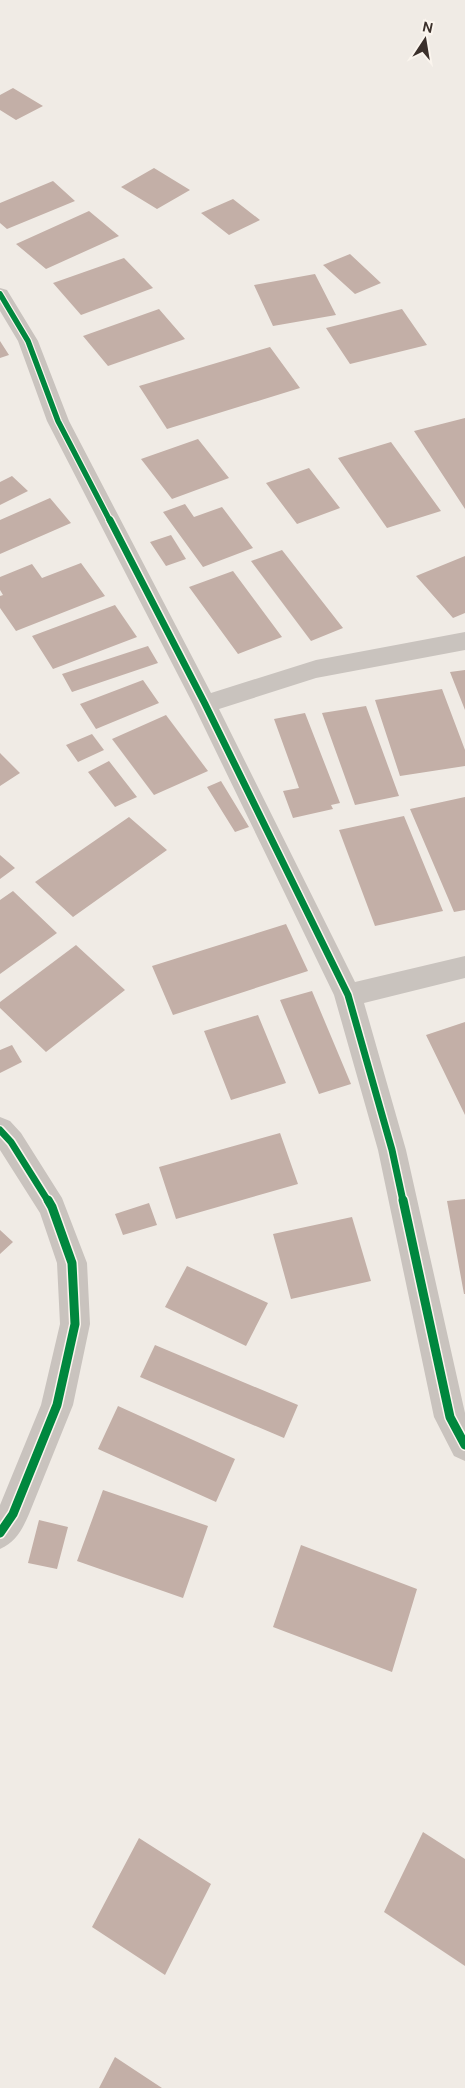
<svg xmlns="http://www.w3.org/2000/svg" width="465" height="2088" viewBox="0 0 465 2088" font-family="'DM Sans',sans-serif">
<rect width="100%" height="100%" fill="#f0ebe5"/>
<path fill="#c3afa7" d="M 13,88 L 43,106 L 16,120 L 0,110 L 0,95 Z
M 154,168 L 190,190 L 157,209 L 121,187 Z
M 53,181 L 75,201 L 7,229 L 0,223 L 0,203 Z
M 233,199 L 260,220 L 229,235 L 201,213 Z
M 89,211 L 119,236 L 46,269 L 16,244 Z
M 350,254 L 381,283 L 355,294 L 323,265 Z
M 124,258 L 153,288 L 81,315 L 53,283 Z
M 315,274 L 336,315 L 273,326 L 254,285 Z
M 159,309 L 185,339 L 108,366 L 83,336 Z
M 402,309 L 427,345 L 350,364 L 326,328 Z
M 0,341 L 9,355 L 0,358 Z
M 270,347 L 300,388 L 167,429 L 139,386 Z
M 465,418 L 465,509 L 414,431 Z
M 198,439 L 229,478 L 172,499 L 141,459 Z
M 391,442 L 441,511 L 387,528 L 338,458 Z
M 309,468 L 340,508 L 297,524 L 266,483 Z
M 12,476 L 28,491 L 0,505 L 0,482 Z
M 50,498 L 71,523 L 0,554 L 0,520 Z
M 185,504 L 194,517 L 222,507 L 253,548 L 203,567 L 163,512 Z
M 171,535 L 186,559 L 166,566 L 150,542 Z
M 282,550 L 343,628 L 311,641 L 251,561 Z
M 465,556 L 465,613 L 453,618 L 416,576 Z
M 81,563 L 105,596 L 16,631 L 0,608 L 0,596 L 3,595 L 0,590 L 0,577 L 32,564 L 42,578 Z
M 233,571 L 282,637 L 238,654 L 189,587 Z
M 115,605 L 137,637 L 53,669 L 32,636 Z
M 148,646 L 158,663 L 72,692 L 62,674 Z
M 465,670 L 465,710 L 450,672 Z
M 143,680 L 159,703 L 96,729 L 80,704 Z
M 442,689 L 465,750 L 465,766 L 400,776 L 375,700 Z
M 366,706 L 399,796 L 355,805 L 322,713 Z
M 305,713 L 340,803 L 331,805 L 333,809 L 293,818 L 283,791 L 299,788 L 274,719 Z
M 166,715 L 208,771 L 154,795 L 112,739 Z
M 92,734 L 104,750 L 78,762 L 66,745 Z
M 0,753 L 20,773 L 0,786 Z
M 109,761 L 137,797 L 115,807 L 88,772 Z
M 221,781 L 249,827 L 235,832 L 207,787 Z
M 465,797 L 465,910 L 454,912 L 410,809 Z
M 404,816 L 443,911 L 375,926 L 339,830 Z
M 129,817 L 167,850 L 73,917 L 35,882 Z
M 0,855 L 15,868 L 0,879 Z
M 13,891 L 57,933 L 0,974 L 0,900 Z
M 286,924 L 308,971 L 173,1015 L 152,966 Z
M 76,945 L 125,990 L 46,1052 L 0,1008 L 0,1002 Z
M 312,991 L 351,1084 L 319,1094 L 280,1000 Z
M 258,1015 L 286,1083 L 231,1100 L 204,1031 Z
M 465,1022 L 465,1115 L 426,1035 Z
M 12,1045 L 22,1062 L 0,1073 L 0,1050 Z
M 280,1133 L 298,1184 L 176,1219 L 159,1167 Z
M 465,1199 L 465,1294 L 464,1294 L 447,1201 Z
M 149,1203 L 157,1225 L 123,1235 L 115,1214 Z
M 352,1217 L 371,1281 L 291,1299 L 273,1234 Z
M 0,1230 L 13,1242 L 0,1254 Z
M 187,1266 L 268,1303 L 246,1346 L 165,1307 Z
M 155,1345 L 298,1405 L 284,1438 L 140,1377 Z
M 118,1406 L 235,1459 L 216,1502 L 98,1449 Z
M 103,1490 L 208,1526 L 183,1598 L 77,1561 Z
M 39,1520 L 68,1527 L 57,1569 L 28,1563 Z
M 301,1545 L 417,1589 L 392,1672 L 273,1627 Z
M 423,1832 L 465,1859 L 465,1966 L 384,1912 Z
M 139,1838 L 211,1884 L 165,1975 L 92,1927 Z
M 115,2057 L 162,2088 L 99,2088 Z"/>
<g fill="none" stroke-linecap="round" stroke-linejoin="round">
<path fill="#c9c3be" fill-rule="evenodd" d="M 0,288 L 7,290 L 38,341 L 69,421 L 211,693 L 316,660 L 465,632 L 465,650 L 316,678 L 219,709 L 355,982 L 465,956 L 465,978 L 364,1003 L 406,1150 L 465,1413 L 465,1461 L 454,1456 L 434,1417 L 378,1150 L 334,995 L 193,704 L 47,421 L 18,341 L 0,311 Z
M 0,1117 L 10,1121 L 21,1133 L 62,1198 L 87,1263 L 90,1324 L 73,1405 L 29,1514 C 22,1530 16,1542 0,1549 L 0,1505 L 41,1405 L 60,1324 L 57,1263 L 40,1213 L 0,1150 Z"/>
<g stroke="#fbf5ee" stroke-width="8">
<path id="cycleway-far2" d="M 0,294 L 28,341 L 58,421 L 110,521"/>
</g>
<g stroke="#fbf5ee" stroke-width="10">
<path id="cycleway-far1" d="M 110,520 L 205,704 L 348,995 L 392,1150 L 403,1201
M 0,1130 L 11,1142 L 48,1201"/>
</g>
<g stroke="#fbf5ee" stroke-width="12">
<path id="cycleway" d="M 403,1200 L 450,1417 L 465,1445
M 0,1533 L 13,1514 L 57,1405 L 75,1324 L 72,1263 L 52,1207 L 48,1200"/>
</g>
<use href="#cycleway-far2" stroke="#00873e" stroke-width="5.5"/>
<use href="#cycleway-far1" stroke="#00873e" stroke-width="7"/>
<use href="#cycleway" stroke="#00873e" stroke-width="9"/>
</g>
<g transform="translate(425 40) rotate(12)" stroke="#fbf5ee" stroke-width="4" paint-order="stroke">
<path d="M0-4L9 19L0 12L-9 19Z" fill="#3b302b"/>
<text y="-8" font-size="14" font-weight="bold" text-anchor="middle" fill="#3b302b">N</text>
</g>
</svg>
